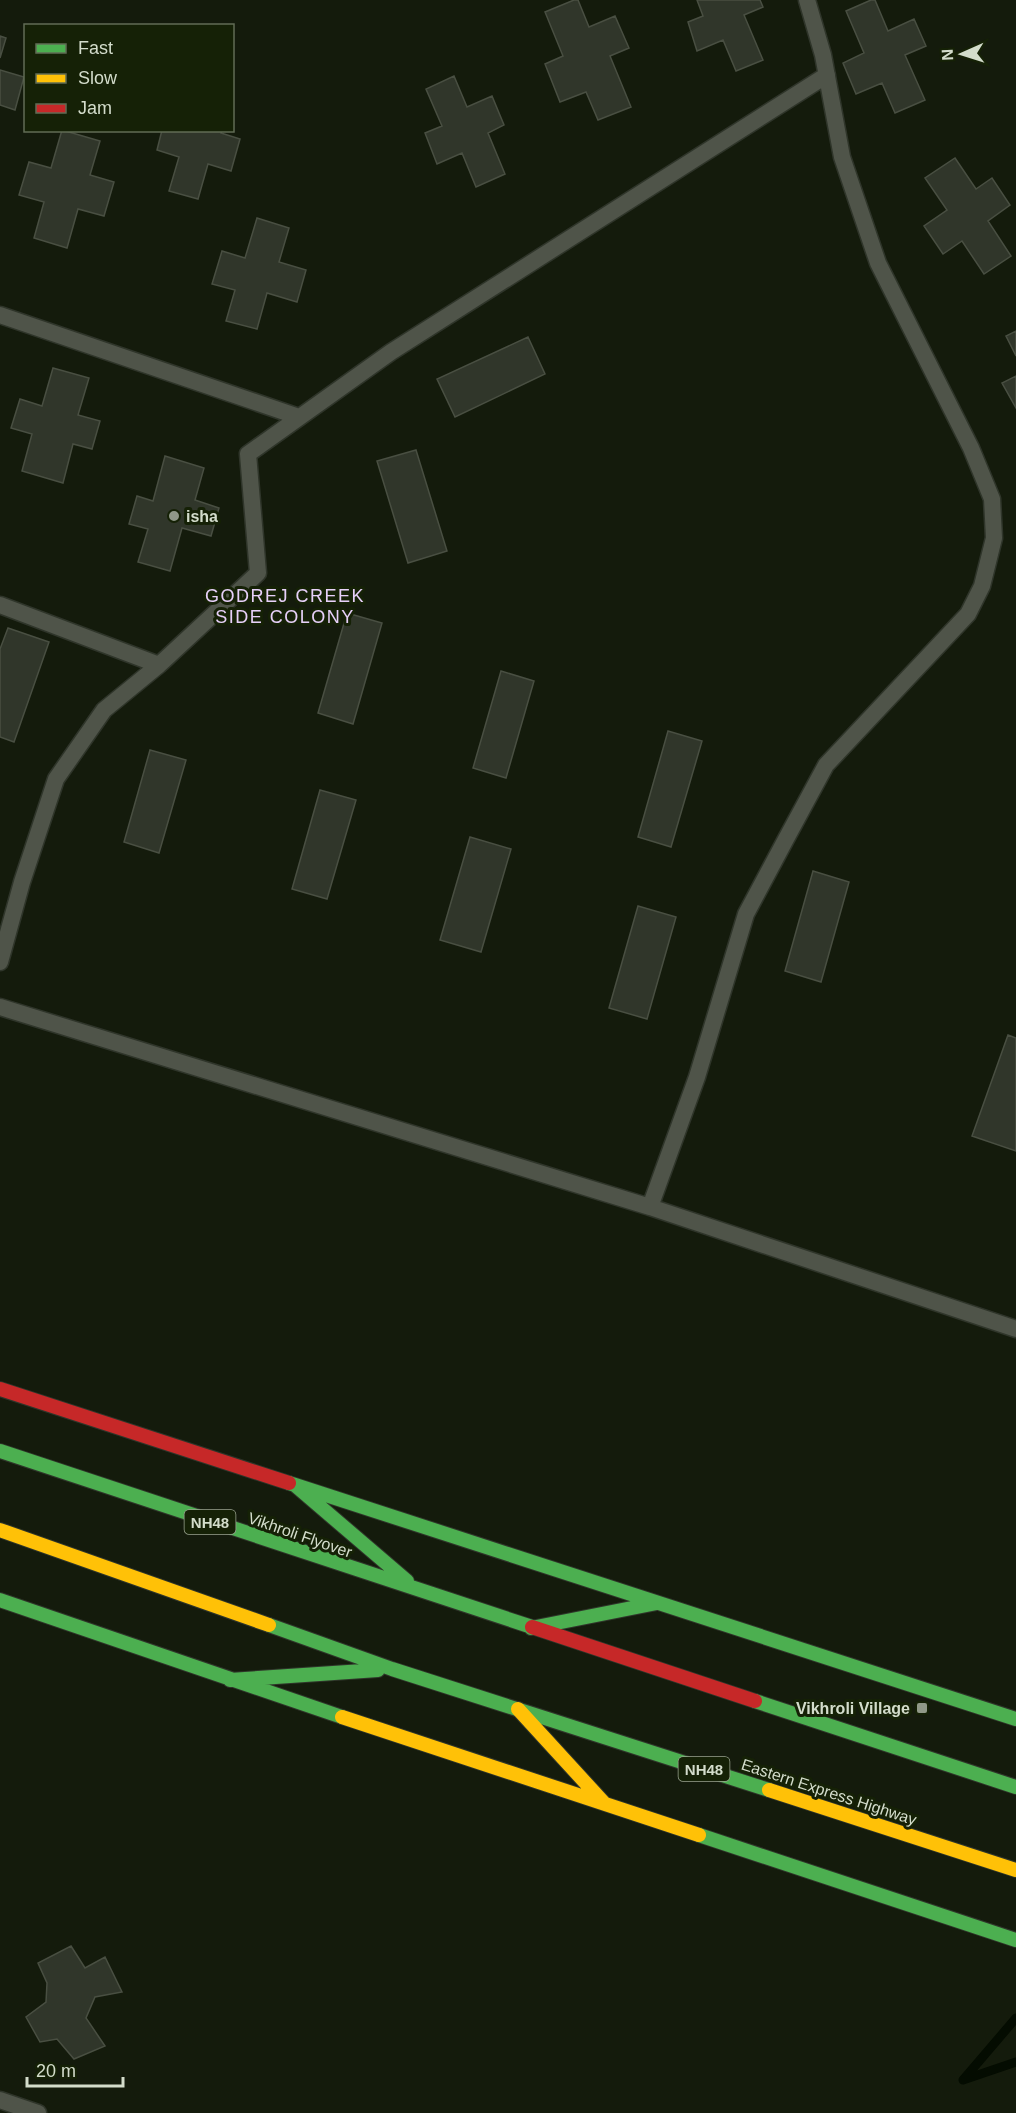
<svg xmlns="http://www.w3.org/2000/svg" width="1016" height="2113" viewBox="0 0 1016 2113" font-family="Arial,sans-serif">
<rect width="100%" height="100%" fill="#141b0c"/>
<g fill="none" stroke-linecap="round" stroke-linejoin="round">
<path stroke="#040c01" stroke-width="9" d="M 1016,2018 L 963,2080 L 1016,2062"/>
</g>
<path fill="#30362a" stroke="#494f42" stroke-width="1.5" d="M 574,0 L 578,0 L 589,27 L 615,16 L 629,48 L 610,56 L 631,107 L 598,120 L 586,92 L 560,102 L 545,64 L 563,56 L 545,12 Z
M 697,0 L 760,0 L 763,7 L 744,15 L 763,60 L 736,71 L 723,40 L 697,51 L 688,22 L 703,16 Z
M 871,0 L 875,0 L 888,31 L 914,19 L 926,46 L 905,55 L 925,100 L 895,113 L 882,83 L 856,94 L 843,63 L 864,53 L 846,11 Z
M 0,36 L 6,38 L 0,58 Z
M 0,70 L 24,77 L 15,110 L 0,105 Z
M 454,76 L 467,107 L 492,96 L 504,125 L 488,133 L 505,174 L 476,187 L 462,153 L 437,164 L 425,133 L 442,126 L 426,89 Z
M 62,130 L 100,141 L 90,175 L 114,182 L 104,216 L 78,209 L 67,248 L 34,238 L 44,202 L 19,195 L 29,162 L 51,168 Z
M 162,130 L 222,130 L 221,133 L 240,139 L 231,171 L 208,164 L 198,199 L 169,191 L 179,157 L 157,150 Z
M 955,158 L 976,189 L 992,178 L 1010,205 L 988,221 L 1011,256 L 984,274 L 962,241 L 943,254 L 924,226 L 947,210 L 925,178 Z
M 257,218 L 289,228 L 279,262 L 306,270 L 297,302 L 267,293 L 257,329 L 226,321 L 235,290 L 212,284 L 222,251 L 245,258 Z
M 1016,331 L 1016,356 L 1006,336 Z
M 528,337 L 545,374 L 455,417 L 437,379 Z
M 53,368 L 89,378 L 78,415 L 100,421 L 92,449 L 73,444 L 63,483 L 22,471 L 32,434 L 11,428 L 20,399 L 42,406 Z
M 1016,376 L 1016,408 L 1002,383 Z
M 416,450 L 447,551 L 408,563 L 377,461 Z
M 165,456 L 204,468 L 195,500 L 219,508 L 211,536 L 182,528 L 170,571 L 138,562 L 148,529 L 129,524 L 137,496 L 153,501 Z
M 347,613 L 382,623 L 353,724 L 318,713 Z
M 8,628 L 49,642 L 14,742 L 0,737 L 0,649 Z
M 501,671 L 534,681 L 506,778 L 473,768 Z
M 668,731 L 702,741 L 671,847 L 638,837 Z
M 150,750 L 186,760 L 159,853 L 124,842 Z
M 320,790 L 356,800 L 327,899 L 292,889 Z
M 470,837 L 511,849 L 481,952 L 440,940 Z
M 813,871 L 849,882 L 821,982 L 785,971 Z
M 638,906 L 676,917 L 647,1019 L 609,1008 Z
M 1008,1035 L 1016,1038 L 1016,1151 L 972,1136 Z
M 71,1946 L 85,1968 L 105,1957 L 122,1992 L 95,1997 L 86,2018 L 105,2046 L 74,2059 L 57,2039 L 40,2042 L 26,2017 L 46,2002 L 47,1983 L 38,1963 Z"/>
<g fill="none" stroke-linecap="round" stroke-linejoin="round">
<g stroke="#2f352a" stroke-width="19">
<path id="lane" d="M 0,315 L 299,417
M 0,605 L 159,665
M 0,962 L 22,882 L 56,779 L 104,710 L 159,665 L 258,573 L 248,454 L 391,352 L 827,75
M 0,1007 L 650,1207 L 1016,1329
M 650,1207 L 697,1077 L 746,914 L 786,839 L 826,765 L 968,614 L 982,586 L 994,538 L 992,499 L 971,448 L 878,263 L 842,157 L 823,55 L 807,0
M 0,2100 L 38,2113"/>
</g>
<g stroke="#2f352a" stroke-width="16">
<path id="fast" d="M 0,1451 L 532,1627
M 289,1483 L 1016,1719
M 296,1486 L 407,1581
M 0,1600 L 342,1717
M 269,1625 L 392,1669 L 769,1790
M 531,1628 L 657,1603
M 230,1680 L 378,1670
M 755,1701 L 1016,1787
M 699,1835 L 1016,1940"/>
</g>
<g stroke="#2f352a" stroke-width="16">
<path id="slow" d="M 0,1530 L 269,1625
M 518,1709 L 604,1803
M 342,1717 L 699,1835
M 769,1790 L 1016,1870"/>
</g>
<g stroke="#2f352a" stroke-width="16">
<path id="jam" d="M 0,1389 L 289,1483
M 532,1627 L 755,1701"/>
</g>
<use href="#lane" stroke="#4f5449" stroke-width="16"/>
<use href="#fast" stroke="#4caf50" stroke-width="14"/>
<use href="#slow" stroke="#ffc107" stroke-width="14"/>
<use href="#jam" stroke="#c62828" stroke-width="14"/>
</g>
<g fill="#909888" stroke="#152106" stroke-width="2">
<circle cx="174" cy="516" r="6"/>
<rect x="916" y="1702" width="12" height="12" rx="3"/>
</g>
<g text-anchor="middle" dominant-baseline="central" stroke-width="6" stroke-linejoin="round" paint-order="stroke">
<g fill="#152106" stroke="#9aa490" stroke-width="1.5">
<rect x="184.5" y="1510" width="51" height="24" rx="4.5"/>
<rect x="678.5" y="1757" width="51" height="24" rx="4.5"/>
</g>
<g font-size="15" font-weight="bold" fill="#d3dccb">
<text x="210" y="1522">NH48</text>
<text x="704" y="1769">NH48</text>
</g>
<g font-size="16" font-weight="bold" fill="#d3dccb" stroke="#152106" text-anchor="start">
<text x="186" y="516">isha</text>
<text x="910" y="1708" text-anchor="end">Vikhroli Village</text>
</g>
<g font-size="16" fill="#d3dccb" stroke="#152106">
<text transform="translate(300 1535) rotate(19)">Vikhroli Flyover</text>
<text transform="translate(829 1792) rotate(18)">Eastern Express Highway</text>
</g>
<g font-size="18" letter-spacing="1.5" fill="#e7d0f9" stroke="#152106">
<text x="285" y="596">GODREJ CREEK<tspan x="285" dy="21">SIDE COLONY</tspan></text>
</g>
</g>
<rect x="24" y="24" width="210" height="108" fill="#152106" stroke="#616c55" stroke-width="1.5"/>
<rect x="36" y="44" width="30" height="9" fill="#4caf50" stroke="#616c55" stroke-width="1.5"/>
<text x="78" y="54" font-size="18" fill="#d3dccb">Fast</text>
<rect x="36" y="74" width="30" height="9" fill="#ffc107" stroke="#616c55" stroke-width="1.5"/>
<text x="78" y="84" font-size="18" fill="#d3dccb">Slow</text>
<rect x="36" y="104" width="30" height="9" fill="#c62828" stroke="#616c55" stroke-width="1.5"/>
<text x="78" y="114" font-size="18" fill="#d3dccb">Jam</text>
<g transform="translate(962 54) rotate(267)" stroke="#152106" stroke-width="4.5" paint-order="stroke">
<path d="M0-4.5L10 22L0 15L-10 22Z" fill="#d3dccb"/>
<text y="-9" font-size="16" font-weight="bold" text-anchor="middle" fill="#d3dccb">N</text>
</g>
<path d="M27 2077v9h96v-9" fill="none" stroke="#d3dccb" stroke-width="3"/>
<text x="36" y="2077" font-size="18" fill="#d3dccb" stroke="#152106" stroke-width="4.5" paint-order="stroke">20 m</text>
</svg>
